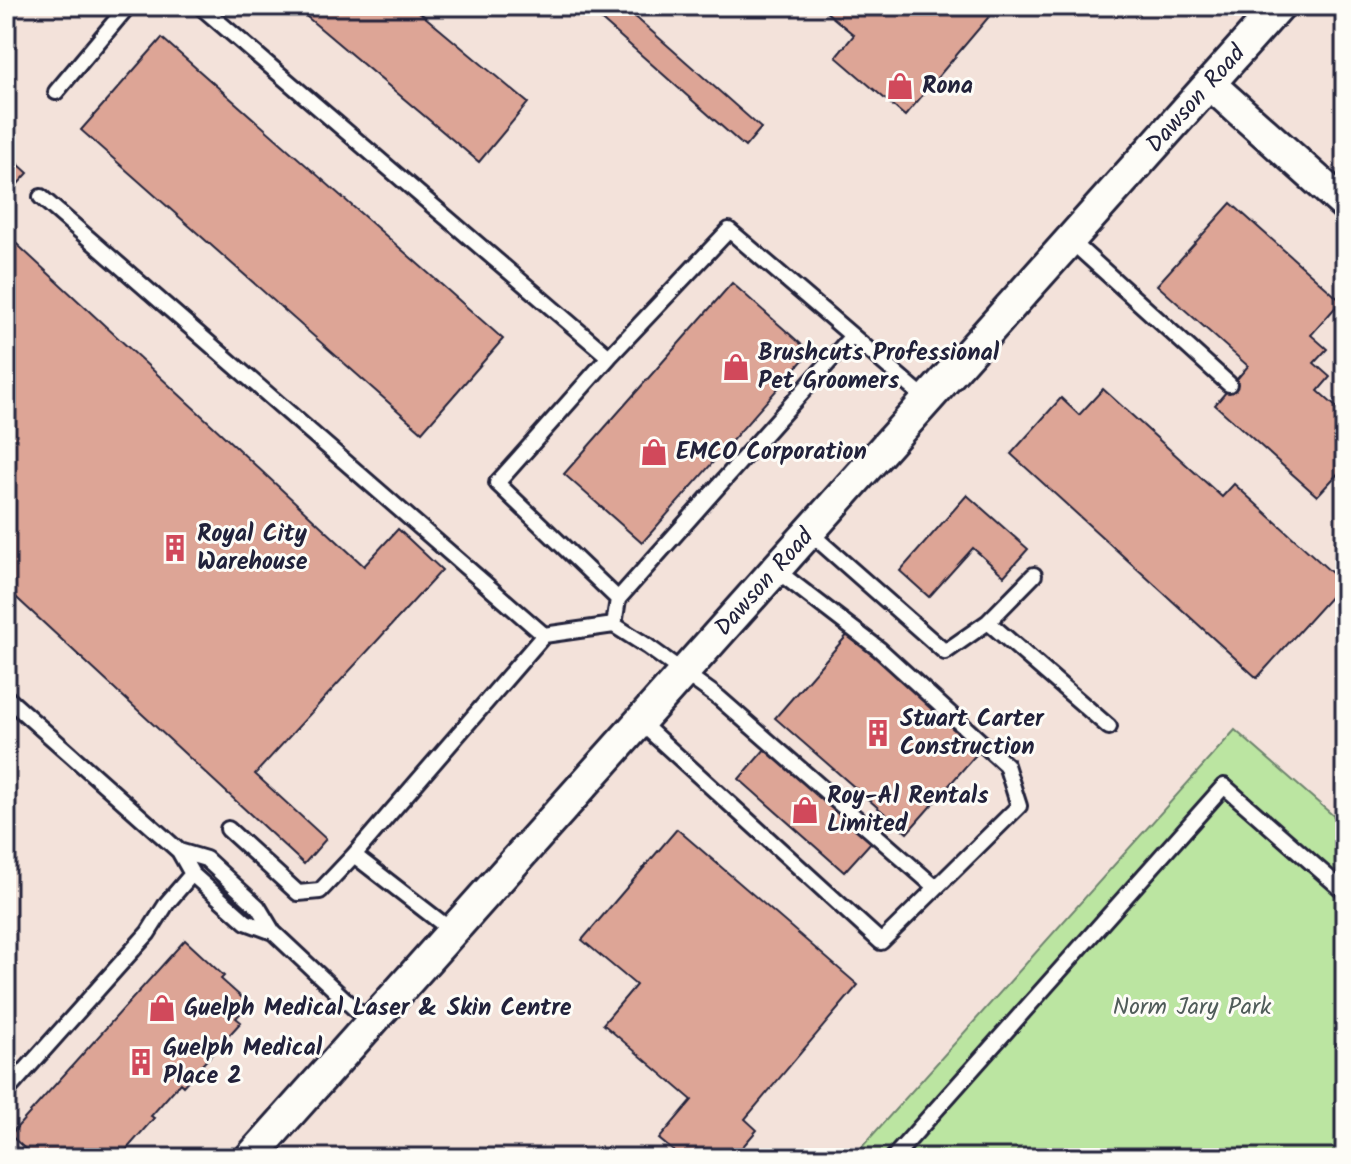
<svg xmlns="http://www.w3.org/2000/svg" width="1351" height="1164" viewBox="0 0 1351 1164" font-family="Kalam,sans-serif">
<rect width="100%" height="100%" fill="#fdfcf7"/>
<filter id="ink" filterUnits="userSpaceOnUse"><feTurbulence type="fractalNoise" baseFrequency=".0125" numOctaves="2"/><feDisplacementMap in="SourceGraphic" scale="16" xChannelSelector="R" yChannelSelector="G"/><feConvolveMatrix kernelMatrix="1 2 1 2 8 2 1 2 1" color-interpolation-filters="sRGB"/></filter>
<g filter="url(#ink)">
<path fill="#f3e2da" d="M 23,6 L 1345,6 L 1345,826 L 1235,731 L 852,1158 L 6,1158 L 6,25 Z"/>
<path fill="#bbe5a1" stroke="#6e846e" stroke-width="2" d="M 1235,730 L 1345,826 L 1345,1158 L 852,1158 Z"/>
<path fill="#dda596" stroke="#22223b" stroke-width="2" d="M 294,6 L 412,6 L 528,103 L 479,162 Z
M 586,6 L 623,6 L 761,128 L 745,147 Z
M 819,6 L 998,6 L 905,116 L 836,57 L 854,35 Z
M 162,38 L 503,339 L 422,432 L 81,130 Z
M 6,153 L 28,173 L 6,197 Z
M 1231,203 L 1341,301 L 1311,335 L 1327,349 L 1314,363 L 1330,377 L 1318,391 L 1345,415 L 1345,466 L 1317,496 L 1215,405 L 1248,366 L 1157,285 Z
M 6,234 L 364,566 L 398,529 L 442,570 L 255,774 L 326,839 L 304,864 L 6,588 Z
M 732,283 L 810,352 L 642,543 L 564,474 Z
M 1103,389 L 1222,497 L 1234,484 L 1343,583 L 1257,678 L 1011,454 L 1061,398 L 1079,415 Z
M 967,495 L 1028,549 L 1004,576 L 973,548 L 929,597 L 900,571 Z
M 849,633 L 981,749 L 907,833 L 775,718 Z
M 766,748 L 872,841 L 844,872 L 739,779 Z
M 677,829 L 858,985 L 745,1119 L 757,1130 L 733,1158 L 682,1158 L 659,1139 L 692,1100 L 603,1024 L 636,985 L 582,940 Z
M 185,940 L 224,976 L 221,979 L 249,1004 L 236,1018 L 241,1022 L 183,1086 L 180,1083 L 151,1116 L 154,1118 L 119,1158 L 35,1158 L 10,1135 Z"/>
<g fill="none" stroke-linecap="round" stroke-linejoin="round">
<g stroke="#22223b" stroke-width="20">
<path id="lane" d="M 200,6 L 609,357 L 729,230 L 927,400
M 56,92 L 128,6
M 41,197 L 544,635
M 1070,240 L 1229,384
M 609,357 L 497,483 L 618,599 L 614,625
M 809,532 L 945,652 L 988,622 L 1109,727
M 618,599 L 852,336
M 988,622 L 1034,575
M 6,697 L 179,851 L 192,874 L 246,922 L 273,932
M 639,721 L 881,942 L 1019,806 L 1006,765 L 879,649 L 776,570
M 228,829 L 298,893 L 320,891 L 354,855
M 179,851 L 206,859 L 258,907 L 273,932 L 370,1023
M 452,931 L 354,855 L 544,635 L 614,625 L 647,646 L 719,698 L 935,887
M 6,1092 L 148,933 L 167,903 L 192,874
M 893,1158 L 1224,786 L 1345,892"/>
</g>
<g stroke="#22223b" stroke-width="36">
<g id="street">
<path d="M 1210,84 L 1345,205"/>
<path id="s1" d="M 250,1158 L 1279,6"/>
</g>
</g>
<use href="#lane" stroke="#fdfcf7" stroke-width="14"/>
<use href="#street" stroke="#fdfcf7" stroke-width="30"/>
</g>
</g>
<defs>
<g id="shop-bare" transform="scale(2.16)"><path d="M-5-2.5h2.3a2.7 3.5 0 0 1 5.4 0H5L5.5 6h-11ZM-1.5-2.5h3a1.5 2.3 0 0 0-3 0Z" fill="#d1495b" stroke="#fdfcf7" stroke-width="2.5" paint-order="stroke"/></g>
<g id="building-bare" transform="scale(2.16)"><path d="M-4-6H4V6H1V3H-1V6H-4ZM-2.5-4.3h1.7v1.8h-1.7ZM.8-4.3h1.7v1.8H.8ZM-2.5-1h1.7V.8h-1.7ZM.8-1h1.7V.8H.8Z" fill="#d1495b" stroke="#fdfcf7" stroke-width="2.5" paint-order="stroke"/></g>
</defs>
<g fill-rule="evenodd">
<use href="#shop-bare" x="900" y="86"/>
<use href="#shop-bare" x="736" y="367"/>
<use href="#shop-bare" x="654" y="452"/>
<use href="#building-bare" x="175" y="548"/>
<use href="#building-bare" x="878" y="733"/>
<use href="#shop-bare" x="805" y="810"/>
<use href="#shop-bare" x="162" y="1008"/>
<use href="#building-bare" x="141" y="1062"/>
</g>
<g text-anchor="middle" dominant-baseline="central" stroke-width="6" stroke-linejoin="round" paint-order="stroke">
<g font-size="24" font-weight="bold" fill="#22223b" stroke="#fdfcf7" text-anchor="start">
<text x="922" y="86">Rona</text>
<text x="758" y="353">Brushcuts Professional<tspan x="758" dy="28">Pet Groomers</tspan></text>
<text x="676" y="452">EMCO Corporation</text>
<text x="197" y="534">Royal City<tspan x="197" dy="28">Warehouse</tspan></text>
<text x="900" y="719">Stuart Carter<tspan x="900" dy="28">Construction</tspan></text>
<text x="827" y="796">Roy-Al Rentals<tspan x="827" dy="28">Limited</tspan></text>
<text x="184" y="1008">Guelph Medical Laser &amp; Skin Centre</text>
<text x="163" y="1048">Guelph Medical<tspan x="163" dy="28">Place 2</tspan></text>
</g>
<g font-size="24" fill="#22223b" stroke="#fdfcf7">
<text stroke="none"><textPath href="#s1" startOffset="1420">Dawson Road</textPath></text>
<text stroke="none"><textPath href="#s1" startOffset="772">Dawson Road</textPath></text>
</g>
<g font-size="24" fill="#505c5a" stroke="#fdfcf7">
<text x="1192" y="1007">Norm Jary Park</text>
</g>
</g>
<rect width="1351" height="1164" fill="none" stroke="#fdfcf7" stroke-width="32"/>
<rect x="16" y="16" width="1319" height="1132" fill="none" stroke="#22223b" stroke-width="3" filter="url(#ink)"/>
</svg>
